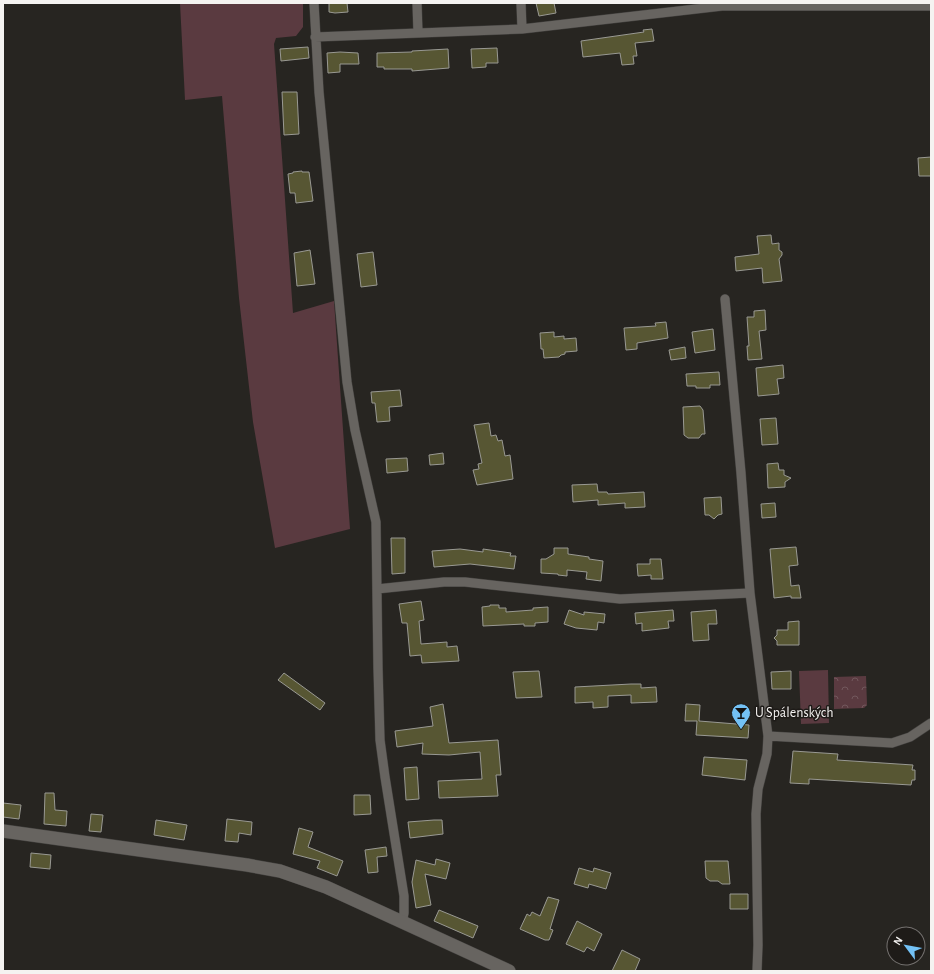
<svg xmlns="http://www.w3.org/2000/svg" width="934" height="974" viewBox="0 0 934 974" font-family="'Alegreya Sans',sans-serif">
<defs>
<pattern id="park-crowns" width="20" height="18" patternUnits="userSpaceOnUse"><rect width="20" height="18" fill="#5a3a40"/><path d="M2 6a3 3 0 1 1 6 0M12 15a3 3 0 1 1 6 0" fill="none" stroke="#72575c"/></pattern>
</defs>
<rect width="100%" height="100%" fill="#272521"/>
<path fill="#5a3a40" d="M 180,3 L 303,3 L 303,27 L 296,36 L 276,38 L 274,44 L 293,313 L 334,301 L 350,529 L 275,548 L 253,422 L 239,298 L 222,96 L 185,100 Z
M 828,670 L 829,723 L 801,724 L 799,671 Z"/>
<path fill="url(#park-crowns)" d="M 866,676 L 867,705 L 864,708 L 834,709 L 834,677 Z"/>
<path fill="#575633" stroke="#999993" d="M 329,3 L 347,3 L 348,12 L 335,13 L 329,12 Z
M 536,3 L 554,3 L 556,13 L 539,16 Z
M 652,29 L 654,41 L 635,43 L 637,56 L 633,56 L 634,64 L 622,65 L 620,53 L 583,57 L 581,41 L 644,32 L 643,30 Z
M 308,47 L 309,58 L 281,61 L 280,49 Z
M 497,48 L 498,63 L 486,63 L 486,67 L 472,68 L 471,49 Z
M 448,49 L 449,68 L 412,71 L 412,69 L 384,69 L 384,67 L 377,67 L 377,53 L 412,52 L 412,51 Z
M 340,52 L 358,53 L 359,64 L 340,64 L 340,72 L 328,73 L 327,53 Z
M 282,92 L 297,92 L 299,134 L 284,135 Z
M 931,157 L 931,176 L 919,176 L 918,158 Z
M 302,171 L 302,172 L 309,172 L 313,201 L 296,203 L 295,193 L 290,193 L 288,174 L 293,173 L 293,172 Z
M 771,235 L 772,244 L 779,243 L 779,250 L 782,252 L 782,255 L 779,259 L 782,281 L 763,283 L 762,268 L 736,271 L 735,257 L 759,254 L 757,236 Z
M 310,250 L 315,284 L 297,286 L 294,253 Z
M 373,252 L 377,285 L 361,287 L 357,254 Z
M 765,310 L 766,330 L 759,331 L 762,359 L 748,360 L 747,346 L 749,346 L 747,317 L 754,317 L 754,311 Z
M 666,322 L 668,338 L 637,343 L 637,349 L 626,350 L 624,328 L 656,326 L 655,323 Z
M 713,329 L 715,350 L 695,353 L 692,332 Z
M 554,332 L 554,337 L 564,336 L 564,339 L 576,338 L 577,351 L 565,352 L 565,354 L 561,355 L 559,357 L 544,358 L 543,349 L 541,349 L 540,333 Z
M 685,347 L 686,358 L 671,360 L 669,350 Z
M 783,365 L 784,378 L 777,379 L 779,394 L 758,396 L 756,368 Z
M 719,372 L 720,385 L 710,385 L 710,388 L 696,388 L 696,386 L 687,386 L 686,374 Z
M 400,390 L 402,406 L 389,407 L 390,421 L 377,422 L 375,403 L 372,403 L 371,392 Z
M 700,406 L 703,410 L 705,434 L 702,434 L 699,438 L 688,438 L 684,435 L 683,407 Z
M 776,418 L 778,444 L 762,445 L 760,419 Z
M 489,423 L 491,436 L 496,435 L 498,441 L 502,440 L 505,456 L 510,455 L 513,479 L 477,485 L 473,470 L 479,469 L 478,464 L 482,463 L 474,425 Z
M 443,453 L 444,464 L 430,465 L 429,455 Z
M 407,458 L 408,471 L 387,473 L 386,459 Z
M 778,463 L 779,470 L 784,470 L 784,475 L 791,478 L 785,482 L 785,487 L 768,488 L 767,464 Z
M 597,484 L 598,492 L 607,492 L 608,494 L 644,492 L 645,507 L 625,508 L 625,503 L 598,505 L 598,500 L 573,502 L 572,485 Z
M 721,497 L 722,514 L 718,515 L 714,519 L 709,515 L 705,515 L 704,498 Z
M 775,503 L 776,517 L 762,518 L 761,504 Z
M 391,538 L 405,538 L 405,573 L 392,574 Z
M 796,547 L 798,565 L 789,566 L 791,586 L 799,585 L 801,598 L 791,598 L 791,596 L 774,598 L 770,549 Z
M 554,548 L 568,548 L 568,554 L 589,557 L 589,559 L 603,561 L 601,581 L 586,579 L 587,572 L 567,570 L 567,576 L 558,575 L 558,574 L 541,573 L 541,559 L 546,559 L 554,554 Z
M 460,549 L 483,552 L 483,549 L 511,553 L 510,556 L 516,556 L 514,569 L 470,564 L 434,567 L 432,551 Z
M 650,559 L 661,559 L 663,579 L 651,579 L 651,575 L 638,576 L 637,564 L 650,564 Z
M 421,601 L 424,620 L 419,621 L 421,644 L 447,642 L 447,647 L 457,646 L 459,661 L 422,663 L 421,655 L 410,656 L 407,623 L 402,623 L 399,604 Z
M 490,605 L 499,605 L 499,608 L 506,608 L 506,612 L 533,610 L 533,608 L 548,607 L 548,622 L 535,623 L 535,626 L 524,626 L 524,624 L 483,626 L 482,607 L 490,606 Z
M 569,610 L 584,615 L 584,612 L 605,614 L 604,623 L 598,622 L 597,630 L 576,628 L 564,624 Z
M 673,610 L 674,621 L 668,621 L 669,628 L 642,631 L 642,623 L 636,624 L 635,613 Z
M 716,610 L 717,624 L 708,624 L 709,640 L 693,641 L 691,612 Z
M 799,621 L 799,645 L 777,645 L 777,641 L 774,638 L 777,635 L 777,630 L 788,630 L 788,622 Z
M 539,671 L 542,697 L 516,698 L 513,672 Z
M 791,671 L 791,689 L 772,689 L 771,672 Z
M 284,673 L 325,703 L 320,710 L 278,680 Z
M 631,684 L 641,684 L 641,688 L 656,687 L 657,702 L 631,703 L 631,695 L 608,696 L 608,707 L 593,708 L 593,702 L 575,703 L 575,687 Z
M 443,704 L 449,743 L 498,740 L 501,775 L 496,775 L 498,796 L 439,798 L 438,781 L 482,779 L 480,752 L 449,755 L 422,754 L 423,743 L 397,747 L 395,731 L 433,726 L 430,707 Z
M 686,704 L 700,705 L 699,721 L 749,725 L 748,738 L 696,735 L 697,721 L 685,721 Z
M 793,751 L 838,754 L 837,760 L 913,765 L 912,770 L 915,770 L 915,780 L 912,780 L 911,785 L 809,779 L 809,784 L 790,783 Z
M 704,757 L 747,760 L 745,780 L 702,775 Z
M 417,767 L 419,799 L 406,800 L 404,768 Z
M 45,793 L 54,793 L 55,810 L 67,811 L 66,826 L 44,824 Z
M 354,795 L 370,795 L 371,814 L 354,815 Z
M 3,803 L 21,805 L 19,819 L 3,817 Z
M 91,814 L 103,815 L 101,832 L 89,831 Z
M 227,819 L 252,822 L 251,835 L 239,833 L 238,842 L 225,841 Z
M 156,820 L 187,825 L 184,840 L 154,835 Z
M 434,820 L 442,820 L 443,834 L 410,838 L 408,822 Z
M 299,828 L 313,832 L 308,847 L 343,861 L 337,876 L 317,868 L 320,861 L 293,854 Z
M 386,847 L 387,856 L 377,857 L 378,872 L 368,873 L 365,850 Z
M 31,853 L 51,855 L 50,869 L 30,867 Z
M 436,859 L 450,863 L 446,879 L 425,874 L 431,905 L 416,908 L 412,882 L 416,860 L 435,865 Z
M 705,861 L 728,861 L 730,884 L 722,884 L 718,881 L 710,881 L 706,878 Z
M 579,868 L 593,872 L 594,868 L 611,873 L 606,889 L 589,884 L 588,888 L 574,884 Z
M 730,894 L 748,894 L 748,909 L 730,909 Z
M 548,897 L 559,900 L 550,929 L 553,930 L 549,940 L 545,940 L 520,929 L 527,914 L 530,916 L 532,912 L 540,916 Z
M 439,910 L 478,926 L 473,938 L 434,921 Z
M 577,921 L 602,934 L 594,951 L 587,947 L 584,952 L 566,944 Z
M 622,950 L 640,959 L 635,971 L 612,971 Z"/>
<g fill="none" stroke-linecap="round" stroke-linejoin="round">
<g stroke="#42403e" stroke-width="10">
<path id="street" d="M 314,3 L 319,92 L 347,382 L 355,430 L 376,522 L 378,668 L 380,740 L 385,777 L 404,896 L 404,913 L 402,923
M 417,3 L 418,33
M 522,29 L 722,6 L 931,6
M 315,37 L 522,29 L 521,3
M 725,299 L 741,473 L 750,593 L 768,736 L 892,743 L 910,737 L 931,723
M 377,589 L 444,582 L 465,582 L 620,599 L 750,593
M 757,971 L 758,945 L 756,814 L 758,789 L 767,754 L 768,736"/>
</g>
<g stroke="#42403e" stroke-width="14">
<path id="secondary" d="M 3,831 L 247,865 L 280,871 L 326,887 L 509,971"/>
</g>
<use href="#street" stroke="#676460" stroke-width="9"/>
<use href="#secondary" stroke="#676460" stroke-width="13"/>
</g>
<defs>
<g id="bar-pin" transform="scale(1)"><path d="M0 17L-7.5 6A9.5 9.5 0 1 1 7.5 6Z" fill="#73c1f5" stroke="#1e1b18"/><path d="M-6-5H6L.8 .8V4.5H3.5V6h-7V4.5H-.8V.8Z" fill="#111"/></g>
</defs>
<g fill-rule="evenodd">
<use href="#bar-pin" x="741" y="713"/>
</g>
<g text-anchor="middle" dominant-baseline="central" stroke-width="3" stroke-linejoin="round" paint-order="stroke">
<g font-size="14" fill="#f5f3f1" stroke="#1e1b18" text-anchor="start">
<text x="755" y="713">U Spálenských</text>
</g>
</g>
<rect width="934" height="974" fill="none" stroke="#f5f3f1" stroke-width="8"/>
<g transform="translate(906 946) rotate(302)"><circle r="19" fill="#1e1b18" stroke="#74716f"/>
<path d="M0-3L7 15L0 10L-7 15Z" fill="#73c1f5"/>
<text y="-6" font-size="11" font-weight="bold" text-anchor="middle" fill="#f5f3f1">N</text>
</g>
</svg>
